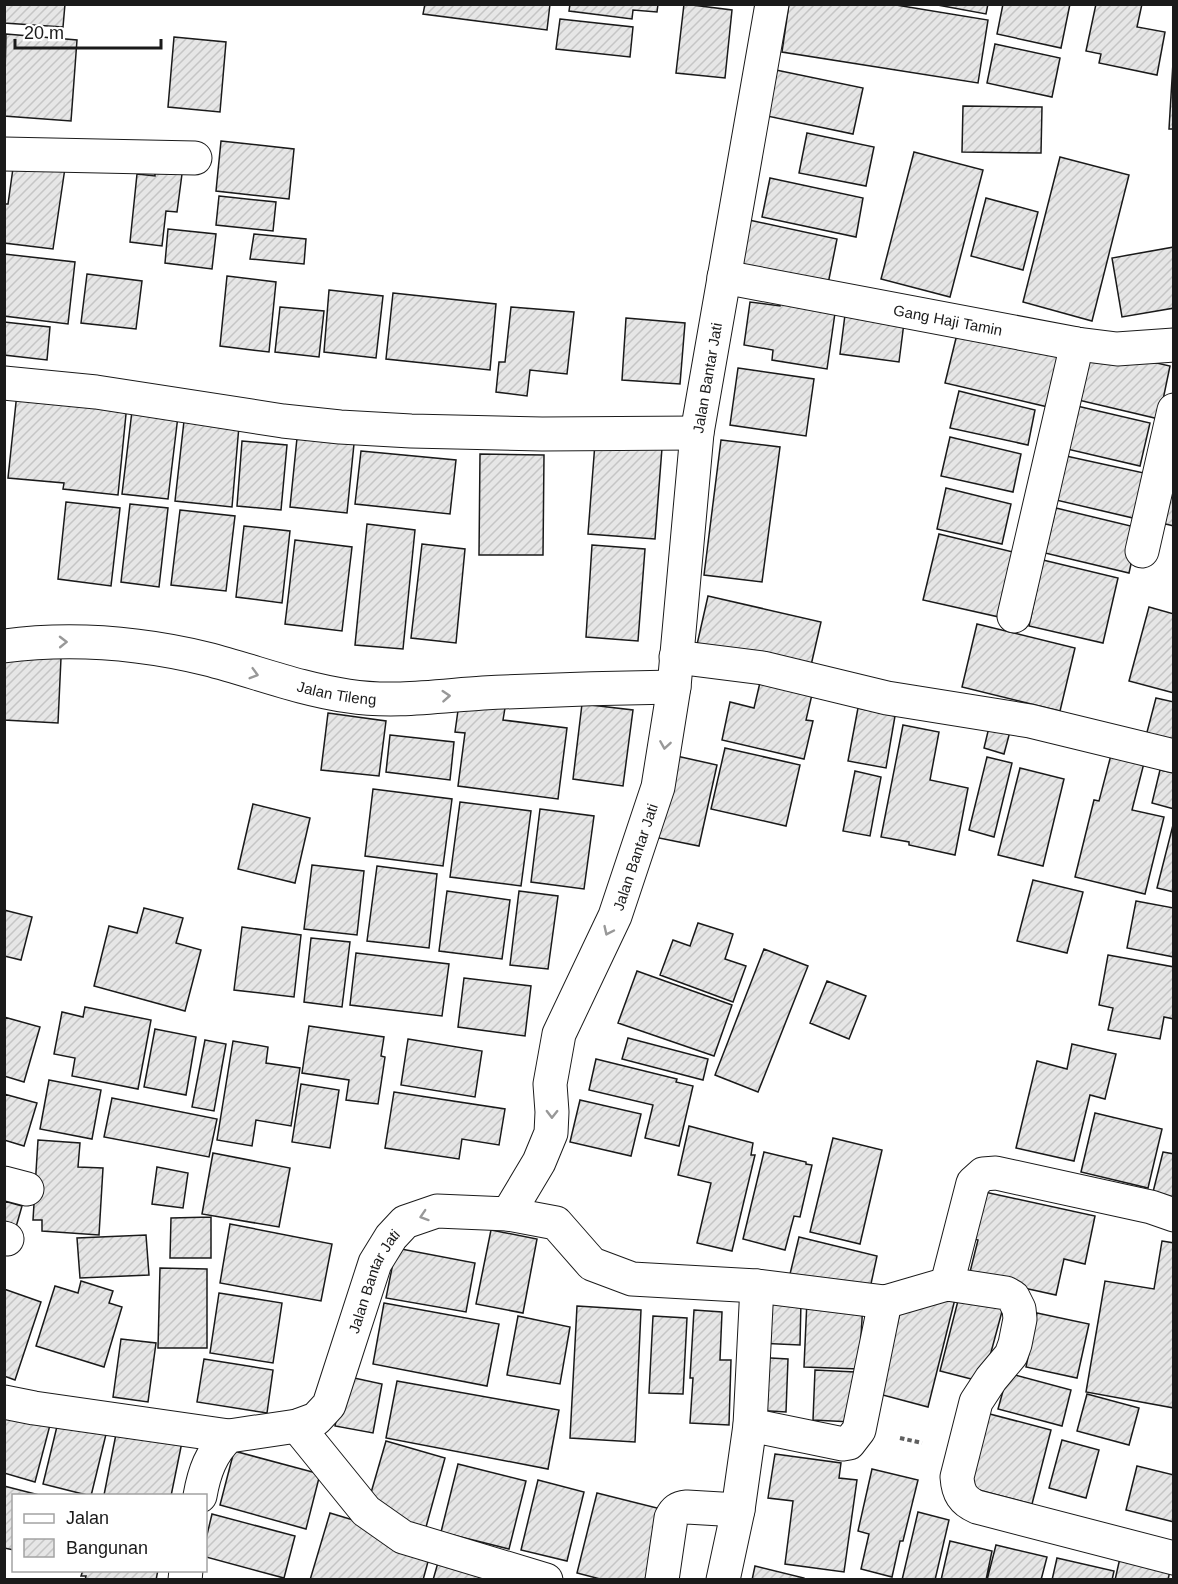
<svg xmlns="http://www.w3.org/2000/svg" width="1178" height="1584" viewBox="0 0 1178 1584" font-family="Helvetica,sans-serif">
<defs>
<pattern id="building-hatch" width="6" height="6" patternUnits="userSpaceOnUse" patternTransform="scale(1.5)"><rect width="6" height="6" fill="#e6e6e6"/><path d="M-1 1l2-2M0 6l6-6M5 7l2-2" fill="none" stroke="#c5c5c5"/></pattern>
</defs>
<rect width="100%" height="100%" fill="#fff"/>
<path fill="url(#building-hatch)" stroke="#1a1a1a" stroke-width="1.5" d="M 4,4 L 65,4 L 63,27 L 4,23 Z
M 425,4 L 550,4 L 547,30 L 423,14 Z
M 570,4 L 658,4 L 657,12 L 633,10 L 632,19 L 569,11 Z
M 684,4 L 732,10 L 725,78 L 676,73 Z
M 789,4 L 890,4 L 988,20 L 978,83 L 782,52 Z
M 932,4 L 988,4 L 986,14 Z
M 1003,4 L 1070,4 L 1061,48 L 997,34 Z
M 1096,4 L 1142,4 L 1137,27 L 1165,32 L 1157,75 L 1099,63 L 1101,54 L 1086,51 Z
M 560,19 L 633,27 L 630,57 L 556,49 Z
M 6,34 L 77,40 L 71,121 L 4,116 Z
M 174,37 L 226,42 L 220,112 L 168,107 Z
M 995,44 L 1060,58 L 1052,97 L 987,83 Z
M 1174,46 L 1174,129 L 1169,129 Z
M 776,70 L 863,88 L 853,134 L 767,116 Z
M 963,106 L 1042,107 L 1041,153 L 962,152 Z
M 807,133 L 874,147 L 866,186 L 799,173 Z
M 221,141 L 294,149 L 289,199 L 216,191 Z
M 914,152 L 983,170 L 950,297 L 881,279 Z
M 1060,157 L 1129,175 L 1092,321 L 1023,302 Z
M 14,161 L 65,168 L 53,249 L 4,243 L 4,204 L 8,204 Z
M 155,171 L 182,174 L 177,212 L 166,211 L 162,246 L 130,242 L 137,174 L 155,176 Z
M 770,178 L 863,198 L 856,237 L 762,217 Z
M 219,196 L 276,202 L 273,231 L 216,225 Z
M 986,198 L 1038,212 L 1023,270 L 971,256 Z
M 749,220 L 837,239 L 828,284 L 739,266 Z
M 168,229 L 216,234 L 212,269 L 165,263 Z
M 254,234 L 306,239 L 304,264 L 250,259 Z
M 1174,247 L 1174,308 L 1122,317 L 1112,258 Z
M 4,254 L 75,262 L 68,324 L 4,316 Z
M 87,274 L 142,281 L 136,329 L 81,323 Z
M 227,276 L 276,282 L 269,352 L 220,346 Z
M 329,290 L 383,296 L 376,358 L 324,352 Z
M 393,293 L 496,304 L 490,370 L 386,359 Z
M 781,298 L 836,306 L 827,369 L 772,360 L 773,350 L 744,345 L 750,302 L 780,306 Z
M 280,307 L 324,311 L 319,357 L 275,352 Z
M 511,307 L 574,312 L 567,374 L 530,370 L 527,396 L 496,392 L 499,362 L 505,362 Z
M 846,307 L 905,315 L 899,362 L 840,354 Z
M 626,318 L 685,323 L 680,384 L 622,380 Z
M 4,322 L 50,327 L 47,360 L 4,355 Z
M 959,326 L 1061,350 L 1048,407 L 945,383 Z
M 1086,347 L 1170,366 L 1159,419 L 1074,399 Z
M 738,368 L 814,379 L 806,436 L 730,425 Z
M 959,391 L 1035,410 L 1028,445 L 950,428 Z
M 17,393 L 127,404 L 118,495 L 63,489 L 64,483 L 8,478 Z
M 1077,406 L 1150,423 L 1140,466 L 1067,449 Z
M 132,411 L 178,416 L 168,499 L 122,494 Z
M 184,421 L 239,426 L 232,507 L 175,501 Z
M 950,437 L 1021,454 L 1013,492 L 941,476 Z
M 297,438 L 354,444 L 347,513 L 290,507 Z
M 721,440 L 780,447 L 762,582 L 704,575 Z
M 242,441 L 287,445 L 281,510 L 237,506 Z
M 595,443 L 662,448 L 655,539 L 588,534 Z
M 361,451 L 456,460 L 450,514 L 355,504 Z
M 480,454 L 544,455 L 543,555 L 479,555 Z
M 1066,456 L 1144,473 L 1133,518 L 1056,500 Z
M 1174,464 L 1174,526 L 1157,522 Z
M 946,488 L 1011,504 L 1002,544 L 937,529 Z
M 66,502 L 120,508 L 111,586 L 58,579 Z
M 130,504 L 168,508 L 159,587 L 121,582 Z
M 1056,508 L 1139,528 L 1129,573 L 1045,553 Z
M 180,510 L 235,516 L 226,591 L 171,585 Z
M 367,524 L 415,530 L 403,649 L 355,645 Z
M 244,526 L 290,531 L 282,603 L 236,597 Z
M 939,534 L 1013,552 L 999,617 L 923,600 Z
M 295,540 L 352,547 L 342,631 L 285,624 Z
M 422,544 L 465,549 L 456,643 L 411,638 Z
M 592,545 L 645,549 L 638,641 L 586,637 Z
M 1043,560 L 1118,578 L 1103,643 L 1029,626 Z
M 708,596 L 821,622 L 809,674 L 696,649 Z
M 1149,607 L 1174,614 L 1174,693 L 1129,681 Z
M 977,624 L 1075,648 L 1060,711 L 962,687 Z
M 4,655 L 61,658 L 58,723 L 4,720 Z
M 762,674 L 814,686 L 806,720 L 813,721 L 804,759 L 722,740 L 730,702 L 754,708 Z
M 460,696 L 506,702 L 503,720 L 567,728 L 558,799 L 458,786 L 465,733 L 455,732 Z
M 1156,698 L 1174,702 L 1174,743 L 1146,736 Z
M 582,704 L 633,710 L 623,786 L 573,779 Z
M 858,708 L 895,716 L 886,768 L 848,761 Z
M 328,713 L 386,721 L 379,776 L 321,770 Z
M 991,719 L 1012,724 L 1004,754 L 984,748 Z
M 903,725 L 939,732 L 930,780 L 968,788 L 955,855 L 909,845 L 909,842 L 881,837 Z
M 390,735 L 454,742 L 450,780 L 386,772 Z
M 725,748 L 800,765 L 786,826 L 711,809 Z
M 672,755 L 717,765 L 699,846 L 654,837 Z
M 1111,755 L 1144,763 L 1132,810 L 1164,817 L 1145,894 L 1075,877 L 1094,800 L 1099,801 Z
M 987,757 L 1012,763 L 994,837 L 969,830 Z
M 1020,768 L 1064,779 L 1043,866 L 998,855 Z
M 1160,770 L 1174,773 L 1174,809 L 1152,803 Z
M 855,771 L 881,777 L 870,836 L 843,831 Z
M 373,789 L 452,799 L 443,866 L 365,856 Z
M 460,802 L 531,811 L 521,886 L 450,877 Z
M 253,804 L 310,818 L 295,883 L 238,869 Z
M 540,809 L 594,816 L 584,889 L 531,882 Z
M 1173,825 L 1174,825 L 1174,892 L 1157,888 Z
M 312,865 L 364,871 L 357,935 L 304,929 Z
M 377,866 L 437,874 L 429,948 L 367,941 Z
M 1033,880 L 1083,892 L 1067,953 L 1017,941 Z
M 447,891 L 510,900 L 502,959 L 439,951 Z
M 519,891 L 558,896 L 548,969 L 510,965 Z
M 1136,901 L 1174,908 L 1174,957 L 1127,948 Z
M 144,908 L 183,918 L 176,943 L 201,950 L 185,1011 L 94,986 L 109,926 L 137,933 Z
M 4,910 L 32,917 L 21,960 L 4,956 Z
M 698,923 L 733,934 L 725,959 L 746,966 L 733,1002 L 660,975 L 673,940 L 690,946 Z
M 242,927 L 301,935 L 294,997 L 234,990 Z
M 311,938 L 350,942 L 342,1007 L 304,1002 Z
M 764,949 L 808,966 L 758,1092 L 715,1075 Z
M 356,953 L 449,964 L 442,1016 L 350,1005 Z
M 1108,955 L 1174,967 L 1174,1019 L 1164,1017 L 1160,1039 L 1108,1030 L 1113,1008 L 1099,1005 Z
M 637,971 L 732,1005 L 714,1056 L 618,1023 Z
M 464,978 L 531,986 L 525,1036 L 458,1027 Z
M 827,981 L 866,996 L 849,1039 L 810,1023 Z
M 85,1007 L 151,1020 L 138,1089 L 72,1076 L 75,1058 L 54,1054 L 62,1012 L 83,1017 Z
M 4,1017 L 40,1027 L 24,1082 L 4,1076 Z
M 309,1026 L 384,1037 L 381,1056 L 385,1057 L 378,1104 L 346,1100 L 349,1080 L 302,1073 Z
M 155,1029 L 196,1037 L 186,1095 L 144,1087 Z
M 628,1038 L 708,1059 L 703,1080 L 622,1059 Z
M 408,1039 L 482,1051 L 475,1097 L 401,1085 Z
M 205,1040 L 226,1044 L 214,1111 L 192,1107 Z
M 233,1041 L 268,1047 L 266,1063 L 300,1068 L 291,1126 L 256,1120 L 252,1146 L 217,1140 Z
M 1072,1044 L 1116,1054 L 1105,1099 L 1090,1095 L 1074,1161 L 1016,1148 L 1037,1061 L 1067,1069 Z
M 596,1059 L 677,1079 L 676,1082 L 693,1086 L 679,1146 L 645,1138 L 653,1105 L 589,1090 Z
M 49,1080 L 101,1090 L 92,1139 L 40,1129 Z
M 301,1084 L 339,1090 L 330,1148 L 292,1142 Z
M 394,1092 L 505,1109 L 499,1145 L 462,1139 L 459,1159 L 385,1148 Z
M 4,1094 L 37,1103 L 24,1146 L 4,1140 Z
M 112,1098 L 217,1119 L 209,1157 L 104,1137 Z
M 580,1100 L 641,1114 L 631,1156 L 570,1142 Z
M 1095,1113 L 1162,1129 L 1148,1188 L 1081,1172 Z
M 689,1126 L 753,1143 L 751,1155 L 755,1155 L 732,1251 L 697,1243 L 711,1183 L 678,1175 Z
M 833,1138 L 882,1150 L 860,1244 L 810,1232 Z
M 38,1140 L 80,1143 L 78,1167 L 103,1168 L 99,1235 L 42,1231 L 42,1220 L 33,1220 Z
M 764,1152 L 806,1162 L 806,1164 L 812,1165 L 800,1217 L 794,1216 L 785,1250 L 743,1239 Z
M 1163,1152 L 1174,1154 L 1174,1205 L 1151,1200 Z
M 213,1153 L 290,1168 L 279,1227 L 202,1214 Z
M 157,1167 L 188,1173 L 183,1208 L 152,1204 Z
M 980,1191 L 1095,1216 L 1085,1264 L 1064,1259 L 1056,1295 L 969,1276 L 978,1240 L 970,1238 Z
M 4,1201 L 22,1206 L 16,1227 L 4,1223 Z
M 211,1217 L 211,1258 L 170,1258 L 171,1218 Z
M 230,1224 L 332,1244 L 321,1301 L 220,1283 Z
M 491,1230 L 537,1239 L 523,1313 L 476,1304 Z
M 146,1235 L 149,1275 L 80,1278 L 77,1238 Z
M 799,1237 L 877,1256 L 869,1293 L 790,1274 Z
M 1162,1241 L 1174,1243 L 1174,1408 L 1086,1392 L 1105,1281 L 1154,1289 Z
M 396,1248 L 475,1263 L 466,1312 L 386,1298 Z
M 160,1268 L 207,1269 L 207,1348 L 158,1348 Z
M 81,1281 L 113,1291 L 109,1303 L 122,1307 L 104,1367 L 36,1346 L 55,1286 L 78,1293 Z
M 4,1289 L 41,1302 L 15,1380 L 4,1376 Z
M 219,1293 L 282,1303 L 273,1363 L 210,1353 Z
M 960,1293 L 1004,1304 L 983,1382 L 940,1371 Z
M 956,1295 L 928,1407 L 879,1394 L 901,1309 Z
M 760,1299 L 801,1301 L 800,1345 L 759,1343 Z
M 807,1300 L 863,1303 L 859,1369 L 804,1367 Z
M 384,1303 L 499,1324 L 487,1386 L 373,1364 Z
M 577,1306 L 641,1310 L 635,1442 L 570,1438 Z
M 694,1310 L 722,1312 L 720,1360 L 731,1360 L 729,1425 L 690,1423 L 693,1378 L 690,1378 Z
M 1037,1313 L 1089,1324 L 1077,1378 L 1026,1367 Z
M 518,1316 L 570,1327 L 560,1384 L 507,1375 Z
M 653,1316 L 687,1318 L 683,1394 L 649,1393 Z
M 121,1339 L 156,1343 L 148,1402 L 113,1397 Z
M 755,1357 L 788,1359 L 786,1412 L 752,1410 Z
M 204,1359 L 273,1370 L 267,1413 L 197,1402 Z
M 815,1370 L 855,1372 L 852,1422 L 813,1420 Z
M 1008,1373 L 1071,1390 L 1062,1426 L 998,1409 Z
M 345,1376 L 382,1384 L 373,1433 L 335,1426 Z
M 397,1381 L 559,1410 L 548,1469 L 386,1438 Z
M 1087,1394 L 1139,1408 L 1129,1445 L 1077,1431 Z
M 4,1413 L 50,1425 L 35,1482 L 4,1473 Z
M 986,1413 L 1051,1430 L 1032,1504 L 967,1487 Z
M 60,1414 L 108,1426 L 91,1496 L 43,1484 Z
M 117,1429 L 182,1442 L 171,1496 L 104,1495 Z
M 1062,1440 L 1099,1450 L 1086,1498 L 1049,1488 Z
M 386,1441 L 445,1458 L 426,1527 L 366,1510 Z
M 234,1451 L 320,1474 L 306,1529 L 220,1505 Z
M 775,1454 L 841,1463 L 839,1478 L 857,1480 L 844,1572 L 785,1564 L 793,1501 L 768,1498 Z
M 458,1464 L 526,1481 L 509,1549 L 441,1532 Z
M 1137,1466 L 1174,1475 L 1174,1522 L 1126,1510 Z
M 872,1469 L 918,1480 L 903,1541 L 900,1541 L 892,1577 L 861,1569 L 869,1534 L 858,1531 Z
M 538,1480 L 584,1492 L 567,1561 L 521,1550 Z
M 4,1486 L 43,1496 L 14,1496 L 14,1550 L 4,1548 Z
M 597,1493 L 665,1510 L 645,1580 L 604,1580 L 577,1573 Z
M 918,1512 L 949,1520 L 935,1580 L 902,1580 Z
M 330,1513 L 396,1533 L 429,1558 L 423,1580 L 310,1580 Z
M 212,1514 L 295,1536 L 284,1578 L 206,1557 L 206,1539 Z
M 950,1541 L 992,1551 L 986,1580 L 941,1580 Z
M 996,1545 L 1047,1557 L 1041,1580 L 987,1580 Z
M 1122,1549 L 1172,1561 L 1168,1580 L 1115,1580 Z
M 1057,1558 L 1114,1571 L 1112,1580 L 1052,1580 Z
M 439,1559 L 497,1580 L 433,1580 Z
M 755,1566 L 804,1578 L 804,1580 L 752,1580 Z
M 83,1570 L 158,1570 L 156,1580 L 85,1580 L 86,1576 L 81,1576 Z"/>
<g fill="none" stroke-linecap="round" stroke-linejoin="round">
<g stroke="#1a1a1a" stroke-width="35">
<g id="minor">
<path d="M 4,154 L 195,158"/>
<path id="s1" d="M 724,277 L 1077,344 L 1117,349 L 1174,345"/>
<path d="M 4,383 L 96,392 L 283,421 L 340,427 L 411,431 L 542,434 L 697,433"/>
<path d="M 1142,551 L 1174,410"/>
<path d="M 1014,616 L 1077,344"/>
<path id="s2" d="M 4,646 C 73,637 141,643 207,659 C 254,671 299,689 348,696 C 393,703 438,696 483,693 C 547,690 610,688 674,687"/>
<path d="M 676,657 L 763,668 L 887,698 L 1030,721 L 1174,756"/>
<path d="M 4,1183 L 27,1189"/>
<path d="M 508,1214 L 556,1223 L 592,1264 L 632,1279 L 757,1286 L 885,1302 L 947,1284 L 1006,1293 L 1013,1297 L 1019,1309 L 1020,1319 L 1015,1344 L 1011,1355 L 991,1379 L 976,1402 L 957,1477 C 958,1493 963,1501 977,1507 L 1174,1558"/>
<path d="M 4,1238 L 7,1239"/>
<path d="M 947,1284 L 973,1183 L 983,1174 L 996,1173 L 1151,1207 L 1174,1215"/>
<path d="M 4,1402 L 34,1408 L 229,1436"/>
<path d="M 750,1425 L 843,1444 L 849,1443 L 859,1430 L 885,1302"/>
<path d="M 297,1426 L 366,1511 L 403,1537 L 546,1580"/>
<path id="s3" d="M 200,1496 C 204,1473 211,1452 229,1436 L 297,1426 L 316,1419 L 329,1405 L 375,1263 L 391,1237 L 405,1222 L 437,1211 L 508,1214 L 539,1162 L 551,1133 L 552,1112 L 550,1084 L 559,1034 L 615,916 L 658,787 L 674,687 L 697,433 L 772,4"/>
<path d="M 185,1580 L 186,1570"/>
<path d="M 662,1580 L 671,1518 C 675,1510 678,1508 687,1507 L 738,1510"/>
<path d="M 723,1580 L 738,1510 L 750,1425 L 757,1286"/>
</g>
</g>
<path stroke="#5f5f5f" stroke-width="4" stroke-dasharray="4.5 3" stroke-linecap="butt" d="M 900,1438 L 922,1443"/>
<use href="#minor" stroke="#fff" stroke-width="33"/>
</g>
<defs><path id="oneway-chevron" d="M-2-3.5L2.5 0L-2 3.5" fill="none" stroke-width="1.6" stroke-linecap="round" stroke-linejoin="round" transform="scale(1.5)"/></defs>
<g stroke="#989898">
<use href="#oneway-chevron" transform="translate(63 642) rotate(-1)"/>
<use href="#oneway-chevron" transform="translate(254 674) rotate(16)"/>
<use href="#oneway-chevron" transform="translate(446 696) rotate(-4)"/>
<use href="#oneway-chevron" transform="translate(665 745) rotate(99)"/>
<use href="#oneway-chevron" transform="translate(608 931) rotate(115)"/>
<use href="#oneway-chevron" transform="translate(552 1114) rotate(91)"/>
<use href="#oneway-chevron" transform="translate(424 1216) rotate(162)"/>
</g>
<g text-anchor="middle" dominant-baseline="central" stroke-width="4.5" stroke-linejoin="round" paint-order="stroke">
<g font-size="15" fill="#1a1a1a" stroke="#fff">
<text stroke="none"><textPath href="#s1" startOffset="228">Gang Haji Tamin</textPath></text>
<text stroke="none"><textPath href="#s3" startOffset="1352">Jalan Bantar Jati</textPath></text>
<text stroke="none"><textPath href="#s2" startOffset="339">Jalan Tileng</textPath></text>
<text stroke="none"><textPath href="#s3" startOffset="866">Jalan Bantar Jati</textPath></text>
<text stroke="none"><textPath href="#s3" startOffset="308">Jalan Bantar Jati</textPath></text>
</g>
</g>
<rect width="1178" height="1584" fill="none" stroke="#1a1a1a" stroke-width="12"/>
<rect x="12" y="1494" width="195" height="78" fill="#ffffff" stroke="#a3a3a3" stroke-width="1.5"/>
<rect x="24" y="1514" width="30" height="9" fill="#ffffff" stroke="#a3a3a3" stroke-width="1.5"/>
<text x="66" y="1524" font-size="18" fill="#1a1a1a">Jalan</text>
<rect x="24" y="1539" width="30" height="18" fill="url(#building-hatch)" stroke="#a3a3a3" stroke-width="1.5"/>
<text x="66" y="1554" font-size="18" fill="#1a1a1a">Bangunan</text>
<path d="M15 39v9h146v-9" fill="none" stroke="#1a1a1a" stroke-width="3"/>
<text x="24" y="39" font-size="18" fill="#1a1a1a" stroke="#ffffff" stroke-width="4.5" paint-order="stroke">20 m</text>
</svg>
